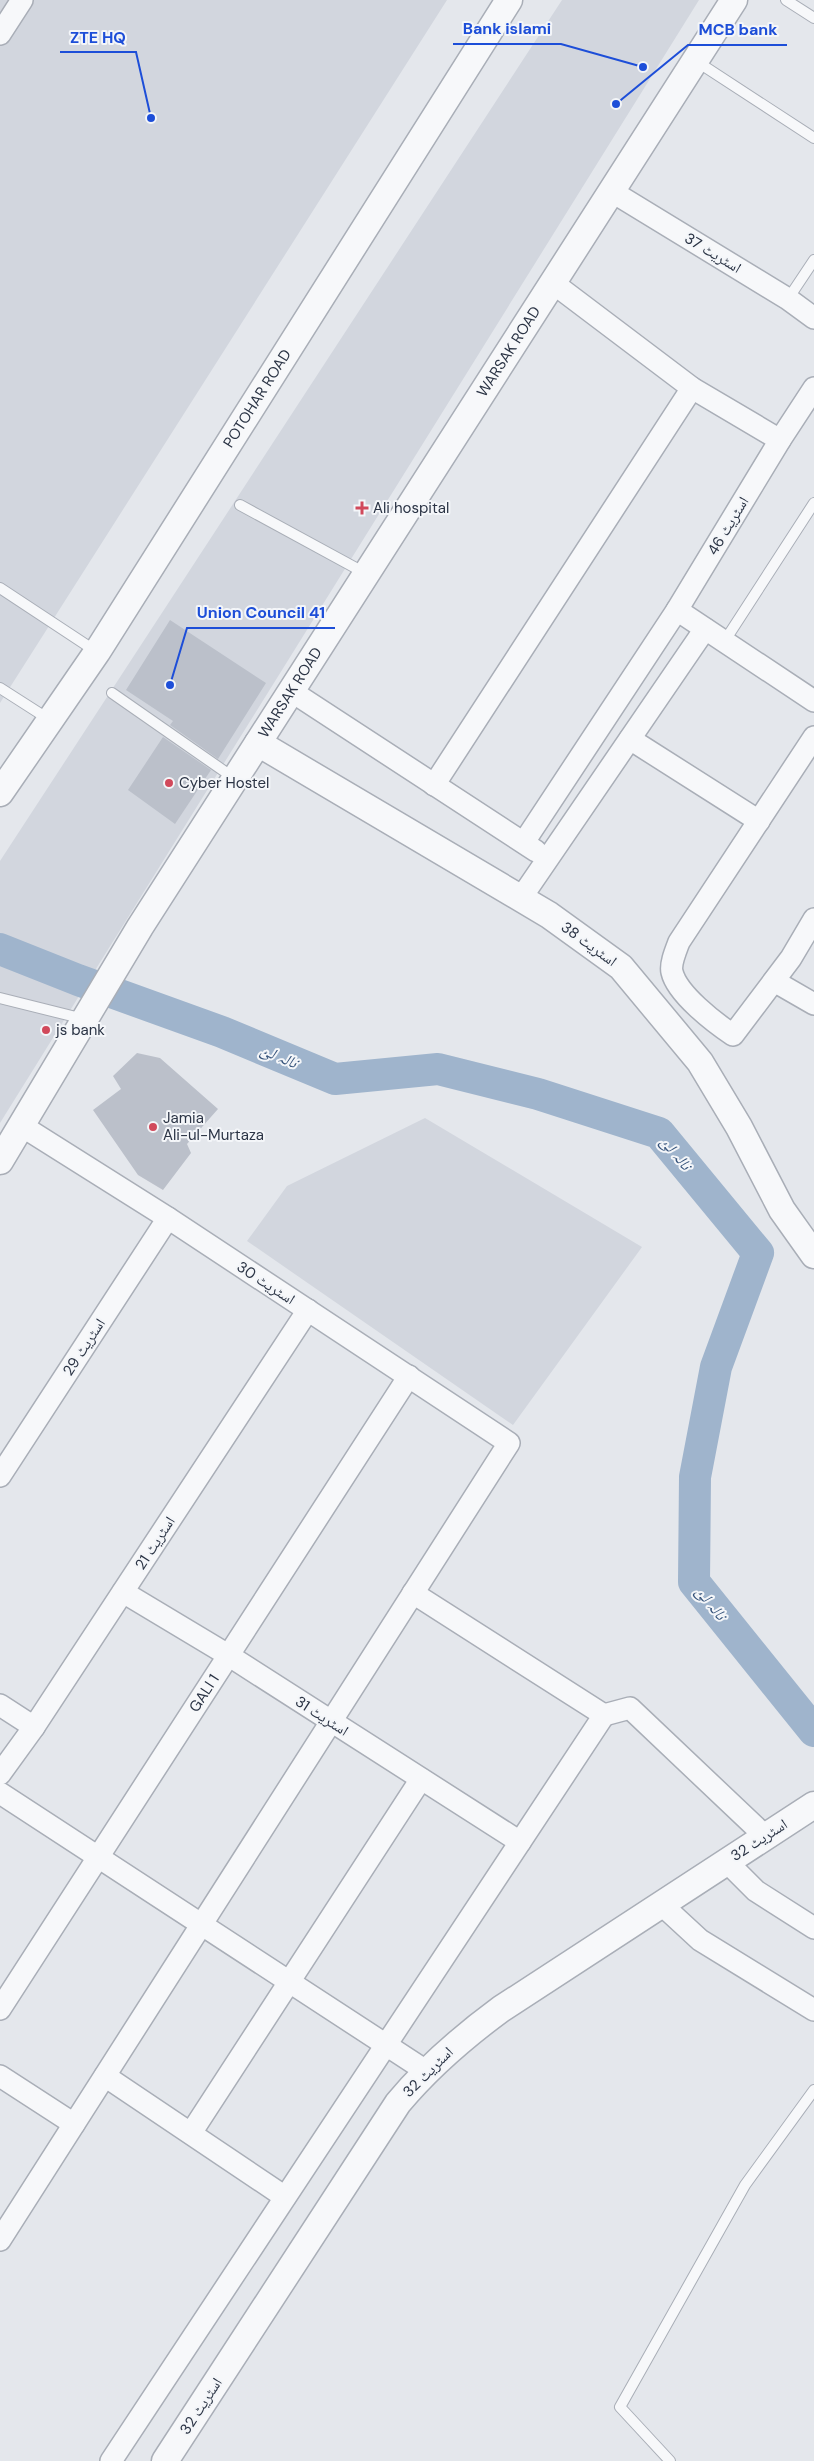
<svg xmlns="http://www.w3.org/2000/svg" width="814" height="2461" viewBox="0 0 814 2461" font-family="'DM Sans','Noto Naskh Arabic',sans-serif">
<rect width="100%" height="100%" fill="#e4e7ec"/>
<path fill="#d2d6de" d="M 0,0 L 447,0 L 0,703 Z
M 562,0 L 699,0 L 0,1123 L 0,861 Z
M 425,1118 L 642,1247 L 513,1425 L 247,1241 L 287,1186 Z"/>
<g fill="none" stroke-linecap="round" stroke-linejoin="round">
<path stroke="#9fb4cc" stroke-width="32" d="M 0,949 L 78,980 L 222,1032 L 335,1079 L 438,1069 L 538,1094 L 659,1133 L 758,1253 L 716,1367 L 695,1477 L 694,1582 L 814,1731"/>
</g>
<path fill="#bbc0ca" d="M 170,620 L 266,683 L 218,759 L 170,725 L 173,721 L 126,690 Z
M 163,737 L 211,770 L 175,824 L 128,790 Z
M 137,1053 L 160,1058 L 218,1109 L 187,1144 L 191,1153 L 163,1190 L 138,1175 L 93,1110 L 121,1089 L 113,1076 Z"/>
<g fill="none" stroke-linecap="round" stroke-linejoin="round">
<g stroke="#a9aeb7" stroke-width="12">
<path id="service" d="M 786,0 L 814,18
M 696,61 L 814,138
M 788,299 L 814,260
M 240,505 L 365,573
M 0,588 L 97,652
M 724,642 L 814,503
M 0,688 L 50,720
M 112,693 L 234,778
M 0,998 L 84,1019
M 670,2461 L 620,2407 L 745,2185 L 814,2090"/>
</g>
<g stroke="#a9aeb7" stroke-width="24">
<g id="minor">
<path d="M 0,34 L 22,0"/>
<path d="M 611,191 L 788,299 L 814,318"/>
<path d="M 553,283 L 692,388 L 780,440"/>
<path d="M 677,610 L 814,701"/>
<path d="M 291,691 L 536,851"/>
<path d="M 814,737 L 679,942 C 676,950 670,964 672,972 C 677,994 715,1023 733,1035 L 791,958 L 814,919"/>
<path d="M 630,739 L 759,821"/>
<path d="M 434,785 L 692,388"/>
<path d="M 524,842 L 677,610 L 780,440 L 814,388"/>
<path d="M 521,898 L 705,629"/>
<path d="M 774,981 L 814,1004"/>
<path d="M 0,1476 L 168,1218"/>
<path d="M 123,1592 L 228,1655 L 520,1842"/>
<path d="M 0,1705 L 34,1727"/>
<path d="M 604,1715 L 630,1708 L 765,1836"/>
<path d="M 0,1774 L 34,1727 L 308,1310"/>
<path d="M 0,1793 L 426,2071"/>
<path d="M 726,1861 L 756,1891 L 814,1928"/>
<path d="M 661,1904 L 700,1940 L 814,2010"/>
<path id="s1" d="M 0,2009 L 409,1376"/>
<path d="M 0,2076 L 74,2124"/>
<path d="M 105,2076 L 285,2197"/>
<path d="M 191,2133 L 421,1779"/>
<path d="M 0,2240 L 509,1443 L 168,1218 L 22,1126"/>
<path d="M 111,2461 L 604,1715 L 413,1593"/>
</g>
</g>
<g stroke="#a9aeb7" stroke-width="29">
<g id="tertiary">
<path d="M 258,743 L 549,915 L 621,967 L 700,1062 L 739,1127 L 782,1210 L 814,1255"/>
<path id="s2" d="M 0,793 L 97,652 L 509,0"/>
<path id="s3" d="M 0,1161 L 140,927 L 734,0"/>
<path d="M 165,2461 L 398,2103 C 428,2067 463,2037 501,2009 L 814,1805"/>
</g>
</g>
<use href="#service" stroke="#f7f8fa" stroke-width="10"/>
<use href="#minor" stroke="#f7f8fa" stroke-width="21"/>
<use href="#tertiary" stroke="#f7f8fa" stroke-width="26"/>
</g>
<g fill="#d1495b" stroke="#f4f6f9" stroke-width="2">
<path d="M359.5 500.5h5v5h5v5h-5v5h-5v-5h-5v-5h5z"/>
<circle cx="169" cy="783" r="5"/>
<circle cx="46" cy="1030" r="5"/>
<circle cx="153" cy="1127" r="5"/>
</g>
<g text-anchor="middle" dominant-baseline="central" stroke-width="4" stroke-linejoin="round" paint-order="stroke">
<g font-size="15" fill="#2b3445" stroke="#f4f6f9">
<text transform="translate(713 253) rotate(31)">اسٹریٹ 37</text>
<text stroke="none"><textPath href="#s3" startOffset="956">WARSAK ROAD</textPath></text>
<text stroke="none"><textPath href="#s2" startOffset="471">POTOHAR ROAD</textPath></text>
<text transform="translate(728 526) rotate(-59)">اسٹریٹ 46</text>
<text stroke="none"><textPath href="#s3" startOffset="551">WARSAK ROAD</textPath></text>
<text transform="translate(589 944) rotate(36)">اسٹریٹ 38</text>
<text transform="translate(266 1283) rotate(33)">اسٹریٹ 30</text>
<text transform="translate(84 1347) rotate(-57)">اسٹریٹ 29</text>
<text transform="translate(155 1543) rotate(-57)">اسٹریٹ 21</text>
<text stroke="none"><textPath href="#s1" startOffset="376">GALI 1</textPath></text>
<text transform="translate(322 1716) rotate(33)">اسٹریٹ 31</text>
<text transform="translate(759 1840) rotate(-33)">اسٹریٹ 32</text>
<text transform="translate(428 2072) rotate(-45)">اسٹریٹ 32</text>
<text transform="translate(201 2406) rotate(-57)">اسٹریٹ 32</text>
</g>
<g font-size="15" fill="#2b3445" stroke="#f4f6f9" text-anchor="start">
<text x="373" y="508">Ali hospital</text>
<text x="179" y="783">Cyber Hostel</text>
<text x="56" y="1030">js bank</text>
<text x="163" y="1118">Jamia<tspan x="163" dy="17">Ali-ul-Murtaza</tspan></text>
</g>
<g font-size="16" font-style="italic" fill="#34527a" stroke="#f4f6f9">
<text transform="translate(279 1056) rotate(23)">نالہ لئ</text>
<text transform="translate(676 1153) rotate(50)">نالہ لئ</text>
<text transform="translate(711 1603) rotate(51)">نالہ لئ</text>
</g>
</g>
<path fill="none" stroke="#1d4ed8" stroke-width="2" d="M643 67L561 44H453M616 104L688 45H787M151 118L136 52H60M170 685L187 628H335"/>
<g fill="#1d4ed8" stroke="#f4f6f9" stroke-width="2">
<circle cx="643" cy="67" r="5"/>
<circle cx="616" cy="104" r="5"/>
<circle cx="151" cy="118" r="5"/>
<circle cx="170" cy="685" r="5"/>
</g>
<g font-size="16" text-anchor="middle" font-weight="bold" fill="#1d4ed8" stroke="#f4f6f9" stroke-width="4" stroke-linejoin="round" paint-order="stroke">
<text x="507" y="34">Bank islami</text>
<text x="738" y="35">MCB bank</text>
<text x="98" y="43">ZTE HQ</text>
<text x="261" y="618">Union Council 41</text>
</g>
</svg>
